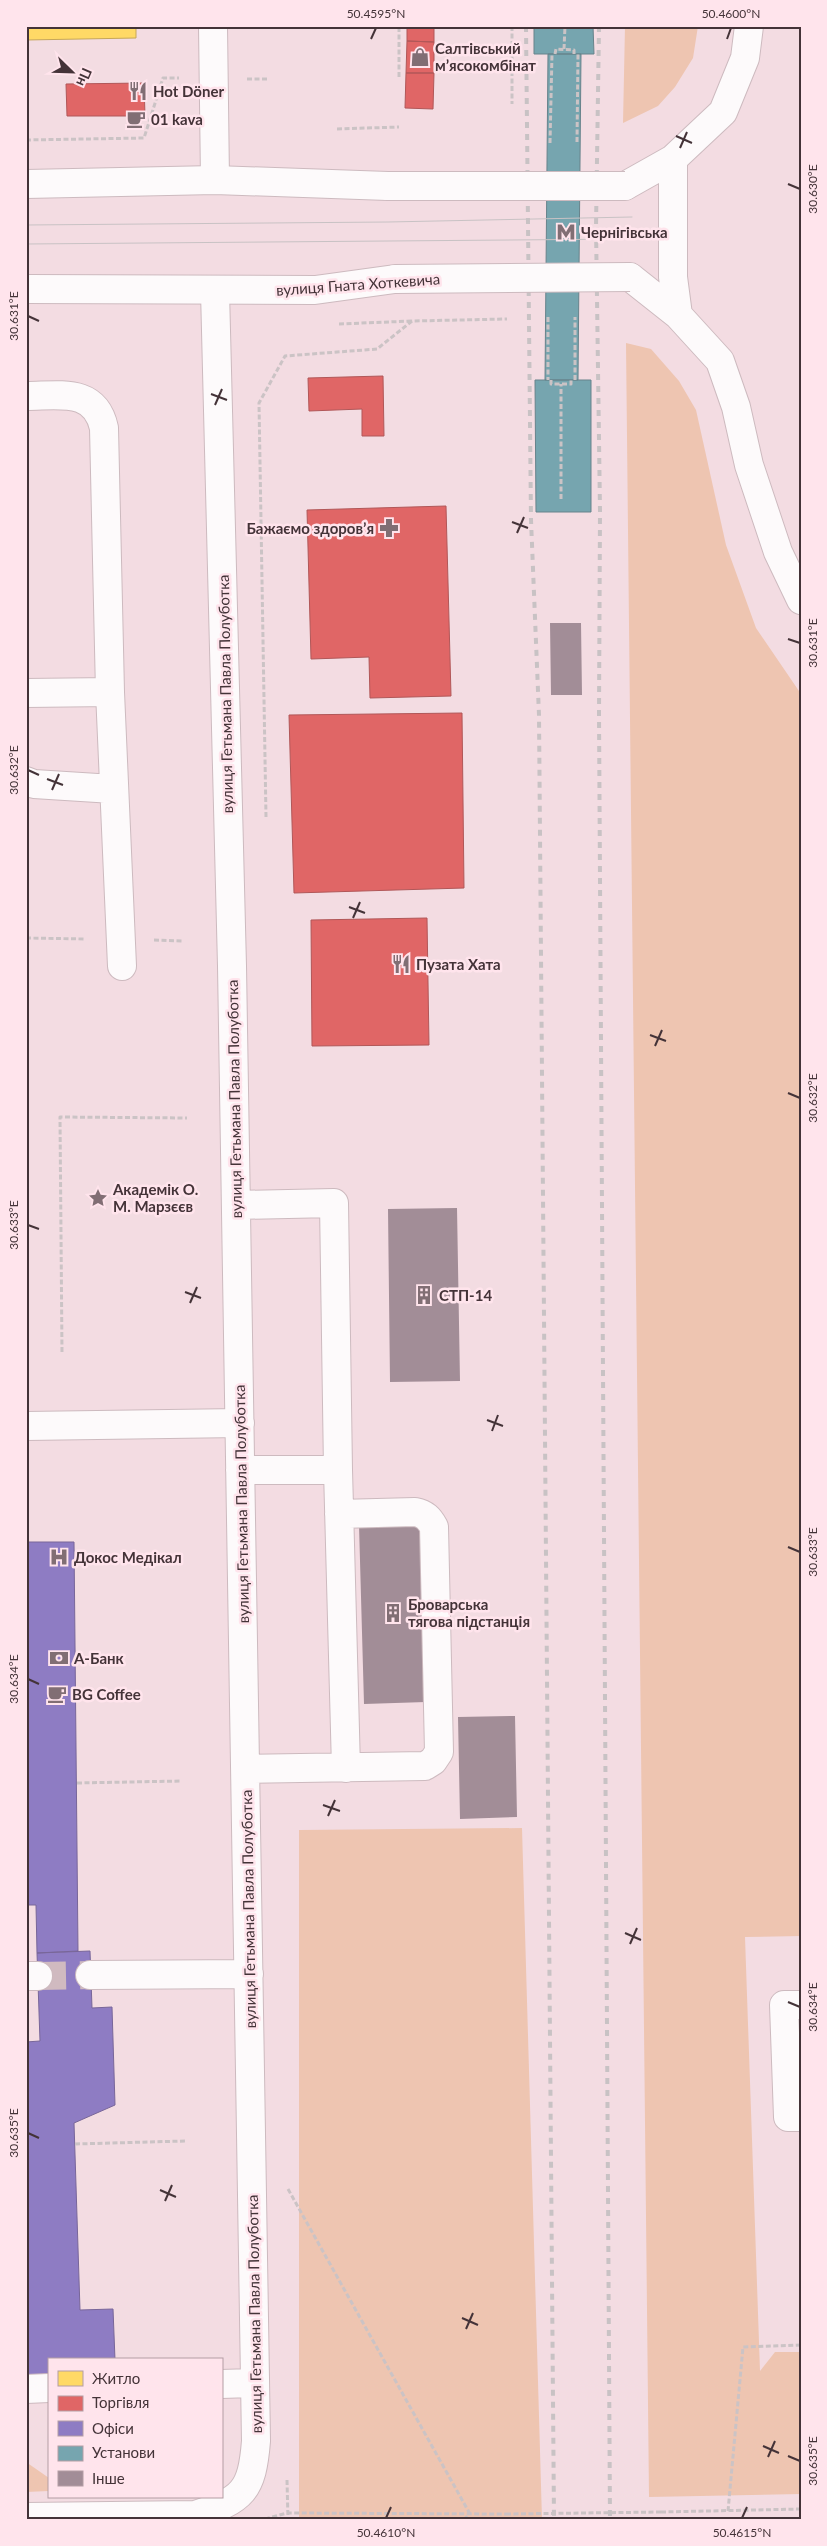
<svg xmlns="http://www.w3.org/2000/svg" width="827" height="2546" viewBox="0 0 827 2546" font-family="Lato,sans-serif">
<rect width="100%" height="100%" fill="#f3dce2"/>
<path fill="#eec5b1" d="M 625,26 L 698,26 L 693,58 L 675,87 L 658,106 L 623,123 Z
M 626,343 L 651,349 L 679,381 L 696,410 L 726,545 L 756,628 L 801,694 L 801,1936 L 745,1937 L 760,2371 L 775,2352 L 801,2352 L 801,2494 L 649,2497 Z
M 522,1828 L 542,2520 L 299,2520 L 299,1830 Z
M 26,2462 L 49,2478 L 49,2491 L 26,2492 Z"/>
<path fill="#ffd966" stroke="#c7a758" d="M 26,26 L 136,26 L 136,38 L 26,40 Z"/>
<path fill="#e06666" stroke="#b15758" d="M 407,26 L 434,26 L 434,42 L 407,41 Z
M 407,41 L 434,42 L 434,73 L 406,73 Z
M 406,73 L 434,73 L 433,109 L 405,108 Z
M 144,83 L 145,116 L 67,116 L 66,84 Z
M 383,376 L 384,436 L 362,436 L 362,409 L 309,411 L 308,378 Z
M 446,506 L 451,696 L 370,698 L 369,657 L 311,659 L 307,510 Z
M 462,713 L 464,888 L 294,893 L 289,715 Z
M 427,918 L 429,1045 L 312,1046 L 311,920 Z"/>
<path fill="#8e7cc3" stroke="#786699" d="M 26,1542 L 74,1542 L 78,1951 L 37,1953 L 36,1905 L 26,1905 Z
M 90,1951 L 92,2008 L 112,2007 L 115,2105 L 74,2123 L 80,2310 L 113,2309 L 115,2360 L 49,2360 L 49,2383 L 26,2383 L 26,2042 L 40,2041 L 37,1953 Z"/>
<path fill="#76a5af" stroke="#67838b" d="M 534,26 L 593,26 L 594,54 L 534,54 Z
M 548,54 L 581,54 L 578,380 L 545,380 Z
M 535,380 L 591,380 L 591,512 L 536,512 Z"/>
<path fill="#a28d97" d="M 550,623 L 581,623 L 582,695 L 551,695 Z
M 457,1208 L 460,1381 L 390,1382 L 388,1209 Z
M 421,1523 L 426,1702 L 364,1704 L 359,1525 Z
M 515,1716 L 517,1817 L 460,1819 L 458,1717 Z"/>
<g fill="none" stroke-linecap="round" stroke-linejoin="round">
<path stroke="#d0bac0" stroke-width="28" stroke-dasharray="28 14" stroke-linecap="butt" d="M 38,1976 L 90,1975"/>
<g stroke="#cdbabf" stroke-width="30">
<path id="minor" d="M 213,26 L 215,180
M 26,396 C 59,396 95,387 104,428 L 110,692 L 122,966
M 26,693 L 110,692
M 26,781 L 34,784 L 113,789
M 236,1205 L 334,1203 L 338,1470 L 240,1470
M 26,1426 L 240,1423
M 338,1470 L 346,1768
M 246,1769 L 425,1766 L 433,1761 L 439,1752 L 434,1527 C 429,1518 425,1514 415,1512 L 339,1514
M 90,1975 L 249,1974
M 26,1976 L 38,1976
M 801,2005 L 784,2005 L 788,2117 L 801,2117
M 221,2384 L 253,2383
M 26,2389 L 49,2388
M 26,2517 L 195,2515 C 243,2500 252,2491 256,2441 L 232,966 L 215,291"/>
</g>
<g stroke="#cdbabf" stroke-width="30">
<path id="highway" d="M 673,159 L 673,277 L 678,315
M 26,184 L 215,180 L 388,186
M 625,186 L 673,159 L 723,112 L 745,58 L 749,26
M 630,277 L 678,315 L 720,361 L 736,407 L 749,465 L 778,552 L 801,600
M 26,289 L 315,290 L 395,279"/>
</g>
<path stroke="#cbc3c5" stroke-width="3" stroke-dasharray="5 2.5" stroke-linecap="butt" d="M 512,26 L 512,104
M 564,49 L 565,26
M 555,54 L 556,49 L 574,50 L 574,54
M 399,77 L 399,26
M 247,79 L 267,79
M 337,129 L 399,127
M 26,140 L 144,138 L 163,78 L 179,78
M 577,142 L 578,54
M 550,143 L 552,54
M 548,317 L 548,380
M 339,324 L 412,321
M 551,380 L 551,384 L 571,384 L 571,380
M 575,380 L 575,317
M 561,499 L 561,384
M 266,817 L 259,403 L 285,356 L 377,349 L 412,321 L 507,319
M 26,938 L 86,939
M 154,940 L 182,941
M 62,1352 L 60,1117 L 187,1118
M 77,1783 L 181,1781
M 75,2144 L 185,2141
M 288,2189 L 470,2514
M 287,2480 L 288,2520
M 728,2511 L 743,2347 L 801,2345
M 661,2512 L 801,2509
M 265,2519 L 287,2513 L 506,2514
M 464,2520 L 469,2514"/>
<use href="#minor" stroke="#fdfafb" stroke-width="28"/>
<use href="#highway" stroke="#fdfafb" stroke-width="28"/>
<path stroke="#c8c2c4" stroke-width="1" d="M 26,225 L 388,222 L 632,217
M 26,244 L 631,239"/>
<path stroke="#c8c2c4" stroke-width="4" stroke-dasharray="6 6" stroke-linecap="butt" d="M 526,26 L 531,520 L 539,715 L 554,2520
M 599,26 L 596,227 L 600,511 L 599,714 L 610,2520"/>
<g stroke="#cdbabf" stroke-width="30" stroke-linecap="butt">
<path id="highway-bridge" d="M 388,186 L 625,186
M 395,279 L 630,277"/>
</g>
<path stroke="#cbc3c5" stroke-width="3" stroke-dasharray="5 2.5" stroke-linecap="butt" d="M 506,2514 L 661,2512"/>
<use href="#highway-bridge" stroke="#fdfafb" stroke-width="28"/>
</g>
<path fill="none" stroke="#443338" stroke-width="2" d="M 371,39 L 376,28M 727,39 L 731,28M 676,136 L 692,143M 680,148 L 687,132M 788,184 L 800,189M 28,316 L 39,321M 211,394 L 227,400M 215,405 L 222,389M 512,522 L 528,528M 517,533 L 524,517M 788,639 L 800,643M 28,770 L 39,775M 47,779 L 63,785M 52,790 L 59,774M 349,907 L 365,913M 353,918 L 360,902M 650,1035 L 666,1041M 655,1046 L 662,1030M 788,1093 L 800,1098M 28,1225 L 39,1229M 185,1292 L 201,1298M 190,1303 L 197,1287M 487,1420 L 503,1426M 492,1431 L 498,1415M 788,1547 L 800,1552M 28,1679 L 39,1684M 323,1805 L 340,1811M 328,1816 L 335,1800M 625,1933 L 641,1940M 630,1944 L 637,1928M 788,2002 L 800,2007M 28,2133 L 39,2138M 160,2190 L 176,2197M 165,2201 L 172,2185M 462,2318 L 478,2325M 466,2329 L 473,2313M 763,2446 L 779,2453M 788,2456 L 800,2461M 768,2457 L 775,2441M 386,2518 L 391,2507M 742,2518 L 747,2507"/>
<defs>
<g id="shop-bare" transform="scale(1.5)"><path d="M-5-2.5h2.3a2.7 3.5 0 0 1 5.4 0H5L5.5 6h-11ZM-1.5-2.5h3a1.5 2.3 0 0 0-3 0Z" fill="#816e74" stroke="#ffe4ec" stroke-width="2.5" paint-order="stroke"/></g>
<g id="restaurant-bare" transform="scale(1.5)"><path d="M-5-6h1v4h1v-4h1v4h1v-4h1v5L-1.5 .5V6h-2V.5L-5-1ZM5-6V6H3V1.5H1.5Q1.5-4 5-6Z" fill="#816e74" stroke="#ffe4ec" stroke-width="2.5" paint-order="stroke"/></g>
<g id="cafe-bare" transform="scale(1.5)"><path d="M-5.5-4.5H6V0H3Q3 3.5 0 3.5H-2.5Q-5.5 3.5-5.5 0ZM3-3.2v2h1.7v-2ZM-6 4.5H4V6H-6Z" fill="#816e74" stroke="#ffe4ec" stroke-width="2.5" paint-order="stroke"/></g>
<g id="metro-bare" transform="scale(1.5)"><path d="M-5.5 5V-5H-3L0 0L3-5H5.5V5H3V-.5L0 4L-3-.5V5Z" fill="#816e74" stroke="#ffe4ec" stroke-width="2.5" paint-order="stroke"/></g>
<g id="pharmacy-bare" transform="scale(1.5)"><path d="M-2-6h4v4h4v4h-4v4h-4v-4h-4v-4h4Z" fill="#816e74" stroke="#ffe4ec" stroke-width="2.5" paint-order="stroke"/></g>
<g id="sight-bare" transform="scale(1.5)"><path d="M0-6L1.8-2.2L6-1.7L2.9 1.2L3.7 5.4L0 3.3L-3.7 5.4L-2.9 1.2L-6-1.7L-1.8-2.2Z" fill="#816e74" stroke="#ffe4ec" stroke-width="2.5" paint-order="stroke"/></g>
<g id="building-bare" transform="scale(1.5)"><path d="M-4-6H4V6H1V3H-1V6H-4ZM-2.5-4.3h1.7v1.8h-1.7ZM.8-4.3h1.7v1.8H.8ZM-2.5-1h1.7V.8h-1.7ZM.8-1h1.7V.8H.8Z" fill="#816e74" stroke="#ffe4ec" stroke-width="2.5" paint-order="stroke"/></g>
<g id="hospital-bare" transform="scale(1.5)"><path d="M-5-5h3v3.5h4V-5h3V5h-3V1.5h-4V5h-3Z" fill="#816e74" stroke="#ffe4ec" stroke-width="2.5" paint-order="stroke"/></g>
<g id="bank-bare" transform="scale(1.5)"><path d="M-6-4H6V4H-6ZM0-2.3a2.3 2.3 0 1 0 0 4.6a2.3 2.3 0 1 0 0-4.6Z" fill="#816e74" stroke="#ffe4ec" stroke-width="2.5" paint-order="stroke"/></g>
</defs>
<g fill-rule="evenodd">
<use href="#shop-bare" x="420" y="57"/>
<use href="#restaurant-bare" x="138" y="91"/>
<use href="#cafe-bare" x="136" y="119"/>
<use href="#metro-bare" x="566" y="232"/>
<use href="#pharmacy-bare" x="389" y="528"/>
<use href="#restaurant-bare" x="401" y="964"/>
<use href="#sight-bare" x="98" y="1198"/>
<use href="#building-bare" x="424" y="1295"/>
<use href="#hospital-bare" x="59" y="1557"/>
<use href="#building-bare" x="393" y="1613"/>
<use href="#bank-bare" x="59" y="1658"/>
<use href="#cafe-bare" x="57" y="1694"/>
</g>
<g text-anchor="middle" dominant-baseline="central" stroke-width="5" stroke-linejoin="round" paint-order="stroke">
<g font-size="15" font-weight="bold" fill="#443338" stroke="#ffe4ec" text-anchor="start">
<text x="435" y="48">Салтівський<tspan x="435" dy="17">мʼясокомбінат</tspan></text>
<text x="153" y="91">Hot Döner</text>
<text x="151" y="119">01 kava</text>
<text x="581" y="232">Чернігівська</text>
<text x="374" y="528" text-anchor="end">Бажаємо здоровʼя</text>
<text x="416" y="964">Пузата Хата</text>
<text x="113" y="1189">Академік О.<tspan x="113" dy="17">М. Марзєєв</tspan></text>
<text x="439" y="1295">СТП-14</text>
<text x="74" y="1557">Докос Медікал</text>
<text x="408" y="1604">Броварська<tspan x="408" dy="17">тягова підстанція</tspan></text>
<text x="74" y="1658">А-Банк</text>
<text x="72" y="1694">BG Coffee</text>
</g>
<g font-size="15" fill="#443338" stroke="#ffe4ec">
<text transform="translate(358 284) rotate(-4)">вулиця Гната Хоткевича</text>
<text transform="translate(225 694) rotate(-91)">вулиця Гетьмана Павла Полуботка</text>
<text transform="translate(234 1099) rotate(-91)">вулиця Гетьмана Павла Полуботка</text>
<text transform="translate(241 1504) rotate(-91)">вулиця Гетьмана Павла Полуботка</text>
<text transform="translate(248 1909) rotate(-91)">вулиця Гетьмана Павла Полуботка</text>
<text transform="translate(254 2314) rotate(-91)">вулиця Гетьмана Павла Полуботка</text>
</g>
</g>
<rect width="827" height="2546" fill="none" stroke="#ffe4ec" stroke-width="55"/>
<rect x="48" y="2358" width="175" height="140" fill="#ffe4ec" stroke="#b49da4"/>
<rect x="58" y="2371" width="25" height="15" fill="#ffd966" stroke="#b49da4"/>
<text x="92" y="2384" font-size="15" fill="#443338">Житло</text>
<rect x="58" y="2396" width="25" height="15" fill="#e06666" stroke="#b49da4"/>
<text x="92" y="2408" font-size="15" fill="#443338">Торгівля</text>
<rect x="58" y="2421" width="25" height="15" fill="#8e7cc3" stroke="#b49da4"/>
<text x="92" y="2434" font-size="15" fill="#443338">Офіси</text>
<rect x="58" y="2446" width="25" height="15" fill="#76a5af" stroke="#b49da4"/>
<text x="92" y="2458" font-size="15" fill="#443338">Установи</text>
<rect x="58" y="2471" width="25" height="15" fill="#a28d97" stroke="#b49da4"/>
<text x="92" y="2484" font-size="15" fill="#443338">Інше</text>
<g transform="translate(72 72) rotate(113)" stroke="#ffe4ec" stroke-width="4" paint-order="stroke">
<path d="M0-4L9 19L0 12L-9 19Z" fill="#443338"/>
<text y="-8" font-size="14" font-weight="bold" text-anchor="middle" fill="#443338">Пн</text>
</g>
<rect x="28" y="28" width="772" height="2490" fill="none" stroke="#443338" stroke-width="2"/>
<g font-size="12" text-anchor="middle" fill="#443338">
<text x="376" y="18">50.4595°N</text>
<text x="731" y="18">50.4600°N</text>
<text transform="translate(813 189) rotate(-90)" y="4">30.630°E</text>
<text transform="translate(14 316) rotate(-90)" y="4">30.631°E</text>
<text transform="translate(813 643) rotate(-90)" y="4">30.631°E</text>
<text transform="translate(14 770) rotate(-90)" y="4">30.632°E</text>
<text transform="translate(813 1098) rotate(-90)" y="4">30.632°E</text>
<text transform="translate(14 1225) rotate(-90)" y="4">30.633°E</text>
<text transform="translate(813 1552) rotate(-90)" y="4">30.633°E</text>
<text transform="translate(14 1679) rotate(-90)" y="4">30.634°E</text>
<text transform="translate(813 2007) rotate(-90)" y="4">30.634°E</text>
<text transform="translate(14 2133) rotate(-90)" y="4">30.635°E</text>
<text transform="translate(813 2461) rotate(-90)" y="4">30.635°E</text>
<text x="386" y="2537">50.4610°N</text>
<text x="742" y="2537">50.4615°N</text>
</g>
</svg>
